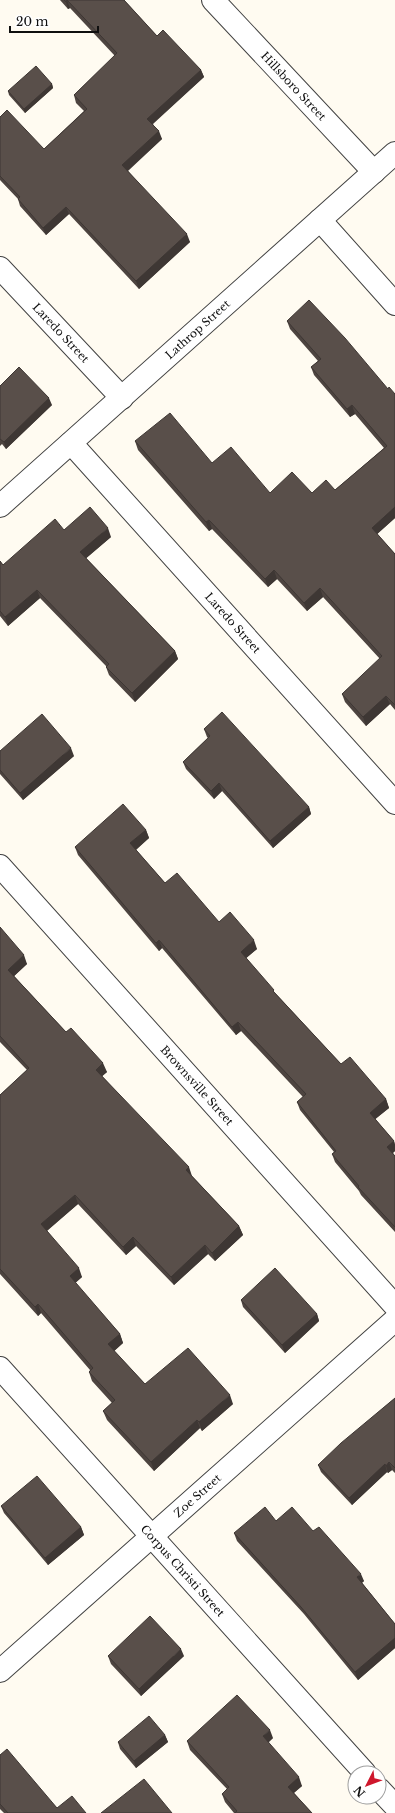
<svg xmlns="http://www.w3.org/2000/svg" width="395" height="1813" viewBox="0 0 395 1813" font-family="'Libre Baskerville',serif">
<rect width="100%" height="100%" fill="#fffbf1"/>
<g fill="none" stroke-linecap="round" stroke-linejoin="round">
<g stroke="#424242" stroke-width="24">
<g id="minor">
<path id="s1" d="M 213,0 L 374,172"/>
<path d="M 320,220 L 395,304"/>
<path id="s2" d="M 0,268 L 122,398"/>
<path id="s3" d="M 71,443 L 395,803"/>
<path id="s4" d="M 0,506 L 395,153"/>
<path id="s5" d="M 0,866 L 395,1306"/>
<path id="s6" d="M 0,1368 L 365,1773"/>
<path id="s7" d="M 0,1671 L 395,1320"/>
<path d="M 379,1789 L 395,1806"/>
</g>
</g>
<use href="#minor" stroke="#fff" stroke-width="22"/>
</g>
<path fill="#4d4440" d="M 60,0 L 124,0 L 157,36 L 201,70 L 204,77 L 153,124 L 162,139 L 128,171 L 190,242 L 139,289 L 69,214 L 46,235 L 20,206 L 18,199 L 0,180 L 0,117 L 44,149 L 84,111 L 76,103 L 74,95 L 115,56 L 70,8 L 68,9 Z
M 52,84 L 53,88 L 25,113 L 9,95 L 8,91 Z
M 287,321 L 395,394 L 395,518 L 377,534 L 395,554 L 395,710 L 390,704 L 366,726 L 345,702 L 342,694 L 380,659 L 323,597 L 307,611 L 277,579 L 268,587 L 212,529 L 209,531 L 138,450 L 135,441 L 212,463 L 270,493 L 312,493 L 335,490 L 384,448 L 355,414 L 350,417 L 314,375 L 311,367 L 318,361 L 290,329 Z
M 0,386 L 52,405 L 6,449 L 2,444 L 0,446 Z
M 64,530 L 111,537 L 86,558 L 175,651 L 178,659 L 135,702 L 109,675 L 106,667 L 106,666 L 40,598 L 8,626 L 0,616 L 0,561 L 3,565 Z
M 204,729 L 309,807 L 311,814 L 273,848 L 222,791 L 214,799 L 186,769 L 183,762 L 208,738 L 207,737 Z
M 0,751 L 74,756 L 23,800 L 0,774 Z
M 146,830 L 149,838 L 136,850 L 165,883 L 257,949 L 246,958 L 276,994 L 341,1064 L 386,1099 L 389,1108 L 375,1119 L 394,1141 L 395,1145 L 395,1151 L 393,1153 L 395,1156 L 395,1232 L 361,1195 L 359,1191 L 335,1162 L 332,1154 L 334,1152 L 300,1110 L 297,1102 L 303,1097 L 241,1031 L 236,1035 L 162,948 L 159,951 L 78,855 L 75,847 Z
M 0,927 L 27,964 L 14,976 L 66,1032 L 107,1072 L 102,1076 L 192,1176 L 239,1226 L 243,1235 L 215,1261 L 208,1254 L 174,1285 L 136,1246 L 126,1255 L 78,1204 L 47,1231 L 82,1277 L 75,1283 L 120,1334 L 123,1343 L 114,1351 L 145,1384 L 233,1404 L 202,1431 L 200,1428 L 154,1471 L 107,1420 L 103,1411 L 112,1403 L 92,1381 L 89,1372 L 90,1370 L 41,1313 L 38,1316 L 0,1274 L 0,1095 L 27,1070 L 0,1042 Z
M 241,1300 L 317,1314 L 319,1321 L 285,1353 L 243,1307 Z
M 395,1398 L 395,1473 L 392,1470 L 388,1473 L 387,1472 L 352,1505 L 321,1472 L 318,1465 Z
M 1,1506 L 81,1527 L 84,1535 L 48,1565 L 4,1513 Z
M 276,1521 L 313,1531 L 364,1581 L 362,1583 L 395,1624 L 395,1648 L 358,1680 L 304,1614 L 237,1541 L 234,1533 Z
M 108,1656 L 184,1656 L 141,1696 L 111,1664 Z
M 165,1735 L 168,1742 L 136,1768 L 120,1749 L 118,1742 Z
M 273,1738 L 268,1742 L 302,1786 L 294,1793 L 312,1813 L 234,1813 L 225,1802 L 222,1794 L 227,1789 L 190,1750 L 187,1741 Z
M 0,1755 L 57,1808 L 86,1813 L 4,1813 L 0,1809 Z"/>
<path fill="#3e3734" d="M 67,0 L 70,8 L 68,9 L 66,2 Z
M 201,70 L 204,77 L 150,126 L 147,119 Z
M 52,84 L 53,88 L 25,113 L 24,109 Z
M 159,131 L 162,139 L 125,173 L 122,165 Z
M 66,207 L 69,214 L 46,235 L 43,228 Z
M 187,234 L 190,242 L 139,289 L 136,281 Z
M 49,398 L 52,405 L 6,449 L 4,442 Z
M 352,405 L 355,414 L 350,417 L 347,409 Z
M 395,507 L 395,518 L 375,536 L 372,528 Z
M 209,520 L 212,529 L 209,531 L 206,522 Z
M 108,528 L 111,537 L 83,561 L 80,552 Z
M 274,570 L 277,579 L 268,587 L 265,579 Z
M 320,588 L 323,597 L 307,611 L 304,603 Z
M 37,590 L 40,598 L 8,626 L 5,617 Z
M 175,651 L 178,659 L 135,702 L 132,693 Z
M 386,696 L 390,704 L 366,726 L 363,717 Z
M 71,748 L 74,756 L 23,800 L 20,793 Z
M 219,783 L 222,791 L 214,799 L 211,791 Z
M 309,807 L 311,814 L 273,848 L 270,841 Z
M 146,830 L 149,838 L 133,852 L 130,843 Z
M 159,940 L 162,948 L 159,951 L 156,943 Z
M 254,940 L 257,949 L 244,960 L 241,952 Z
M 24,955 L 27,964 L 11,979 L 8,970 Z
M 238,1022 L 241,1031 L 236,1035 L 232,1027 Z
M 103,1063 L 107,1072 L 99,1079 L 96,1070 Z
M 386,1099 L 389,1108 L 373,1121 L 370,1113 Z
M 394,1141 L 395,1145 L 395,1151 L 390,1155 L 387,1147 Z
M 189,1167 L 192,1176 L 189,1179 L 186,1170 Z
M 75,1195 L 78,1204 L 44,1233 L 41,1224 Z
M 239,1226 L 243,1235 L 215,1261 L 212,1253 Z
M 133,1237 L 136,1246 L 126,1255 L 123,1247 Z
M 205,1245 L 208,1254 L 174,1285 L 171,1277 Z
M 79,1268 L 82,1277 L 73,1285 L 70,1276 Z
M 38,1304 L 41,1313 L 38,1316 L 35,1307 Z
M 317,1314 L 319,1321 L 285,1353 L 282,1345 Z
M 120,1334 L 123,1343 L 112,1353 L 108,1344 Z
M 230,1395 L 233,1404 L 202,1431 L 199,1422 Z
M 197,1420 L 200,1428 L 154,1471 L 151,1462 Z
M 389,1462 L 392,1470 L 388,1473 L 386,1466 Z
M 385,1464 L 387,1472 L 352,1505 L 349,1498 Z
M 81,1527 L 84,1535 L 48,1565 L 45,1558 Z
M 361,1574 L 364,1581 L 359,1585 L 357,1577 Z
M 395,1638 L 395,1648 L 358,1680 L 355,1672 Z
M 181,1649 L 184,1656 L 141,1696 L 139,1689 Z
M 270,1730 L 273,1738 L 266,1745 L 263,1736 Z
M 165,1735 L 168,1742 L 136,1768 L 134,1761 Z
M 299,1777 L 302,1786 L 291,1795 L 288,1787 Z"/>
<path fill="#594f4a" stroke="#3e3734" d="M 64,0 L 124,0 L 157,36 L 163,30 L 201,70 L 147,119 L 159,131 L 122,165 L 187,234 L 136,281 L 66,207 L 43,228 L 18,199 L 20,197 L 0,176 L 0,117 L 7,110 L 44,149 L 87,109 L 74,95 L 117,53 L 67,0 L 66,2 Z
M 36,66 L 52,84 L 24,109 L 8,91 Z
M 309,300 L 345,338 L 388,389 L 389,387 L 395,394 L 395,507 L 372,528 L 395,554 L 395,705 L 386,696 L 363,717 L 342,694 L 382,656 L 320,588 L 304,603 L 274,570 L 265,579 L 209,520 L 206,522 L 135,441 L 170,413 L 212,463 L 231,447 L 270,493 L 292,472 L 312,493 L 326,480 L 335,490 L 387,446 L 352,405 L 347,409 L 311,367 L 321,359 L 287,321 Z
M 19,367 L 49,398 L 4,442 L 0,439 L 0,386 Z
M 90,507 L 108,528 L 80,552 L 175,651 L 132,693 L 106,667 L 109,664 L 37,590 L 5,617 L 0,611 L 0,561 L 3,565 L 55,519 L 64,530 Z
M 222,712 L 309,807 L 270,841 L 219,783 L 211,791 L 183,762 L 210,736 L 204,729 Z
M 42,714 L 71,748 L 20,793 L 0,770 L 0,751 Z
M 123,804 L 146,830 L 130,843 L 165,883 L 177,873 L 219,922 L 230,912 L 254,940 L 241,952 L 274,990 L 273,991 L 341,1064 L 350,1057 L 386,1099 L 370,1113 L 394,1141 L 387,1147 L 395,1156 L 395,1227 L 358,1187 L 359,1186 L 332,1154 L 336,1151 L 297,1102 L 306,1094 L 238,1022 L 232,1027 L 159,940 L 156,943 L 75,847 Z
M 0,927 L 24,955 L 8,970 L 66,1032 L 71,1028 L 103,1063 L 96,1070 L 189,1167 L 186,1170 L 239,1226 L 212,1253 L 205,1245 L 171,1277 L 133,1237 L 123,1247 L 75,1195 L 41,1224 L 79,1268 L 70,1276 L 120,1334 L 108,1344 L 145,1384 L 188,1348 L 230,1395 L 199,1422 L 197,1420 L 151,1462 L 103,1411 L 115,1400 L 89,1372 L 93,1368 L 38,1304 L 35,1307 L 0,1269 L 0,1095 L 29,1068 L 0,1036 Z
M 275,1268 L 317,1314 L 282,1345 L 241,1300 Z
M 395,1398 L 395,1468 L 389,1462 L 386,1466 L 385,1464 L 349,1498 L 318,1465 L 341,1443 Z
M 37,1476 L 81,1527 L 45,1558 L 1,1506 Z
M 265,1507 L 276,1521 L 292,1507 L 313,1531 L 319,1527 L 361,1574 L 357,1577 L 395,1624 L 395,1638 L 355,1672 L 301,1607 L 234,1533 Z
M 150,1616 L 181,1649 L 139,1689 L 108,1656 Z
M 237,1695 L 270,1730 L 263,1736 L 299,1777 L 288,1787 L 312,1813 L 235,1813 L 237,1811 L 222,1794 L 229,1787 L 187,1741 Z
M 149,1716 L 165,1735 L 134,1761 L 118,1742 Z
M 7,1749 L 57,1808 L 72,1796 L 86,1813 L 8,1813 L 0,1804 L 0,1755 Z
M 144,1779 L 172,1813 L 101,1813 Z"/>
<g text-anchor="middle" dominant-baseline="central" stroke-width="4" stroke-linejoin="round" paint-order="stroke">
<g font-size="11" fill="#0f0f0f" stroke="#fff">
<text stroke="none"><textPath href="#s1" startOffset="118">Hillsboro Street</textPath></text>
<text stroke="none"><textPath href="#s4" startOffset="265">Lathrop Street</textPath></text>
<text stroke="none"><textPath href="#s2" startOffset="89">Laredo Street</textPath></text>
<text stroke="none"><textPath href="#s3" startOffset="242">Laredo Street</textPath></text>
<text stroke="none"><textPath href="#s5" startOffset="295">Brownsville Street</textPath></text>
<text stroke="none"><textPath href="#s7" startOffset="264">Zoe Street</textPath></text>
<text stroke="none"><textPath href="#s6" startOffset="273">Corpus Christi Street</textPath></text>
</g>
</g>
<g transform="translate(367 1785) rotate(228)"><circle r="19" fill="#ffffff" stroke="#9f9f9f"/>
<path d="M0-3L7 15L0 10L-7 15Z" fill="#cf172c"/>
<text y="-6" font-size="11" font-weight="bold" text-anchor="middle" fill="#0f0f0f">N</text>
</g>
<path d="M10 26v6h88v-6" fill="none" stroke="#0f0f0f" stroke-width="2"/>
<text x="16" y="26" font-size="12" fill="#0f0f0f" stroke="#ffffff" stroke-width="3" paint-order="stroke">20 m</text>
</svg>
